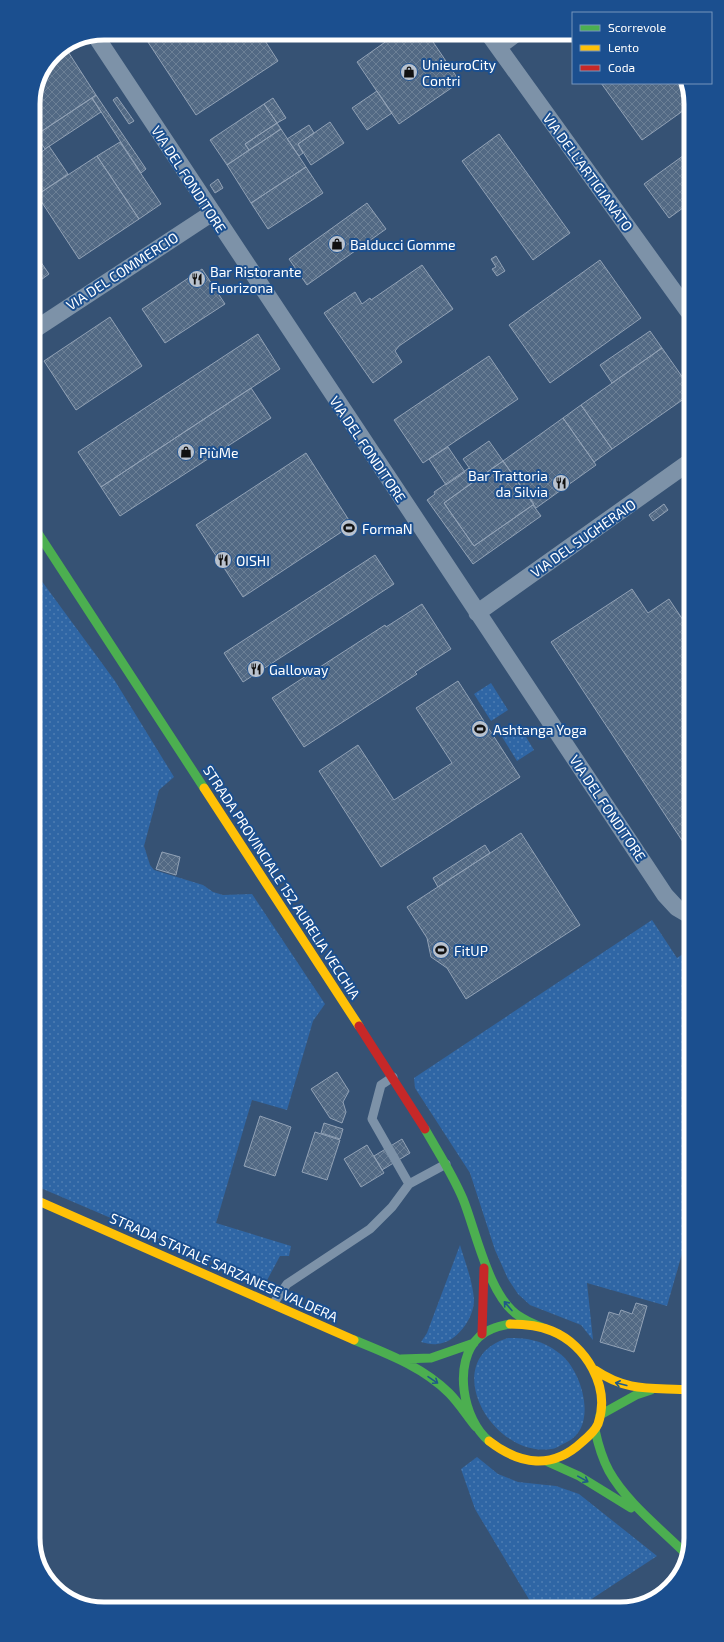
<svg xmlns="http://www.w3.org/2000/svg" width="724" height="1642" viewBox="0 0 724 1642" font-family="'Exo 2',sans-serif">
<defs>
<pattern id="grass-dots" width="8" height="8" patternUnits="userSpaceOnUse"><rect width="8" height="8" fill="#2f66a5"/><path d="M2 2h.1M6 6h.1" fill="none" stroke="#4e7db2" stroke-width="1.8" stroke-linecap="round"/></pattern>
<pattern id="building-cross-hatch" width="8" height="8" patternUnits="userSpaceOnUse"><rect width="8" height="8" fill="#526984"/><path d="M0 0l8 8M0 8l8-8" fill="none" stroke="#6c8096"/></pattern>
</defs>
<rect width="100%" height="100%" fill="#365274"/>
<path fill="url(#grass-dots)" d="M 38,576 L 115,681 L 174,777 L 159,790 L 144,846 L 150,865 L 154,870 L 203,885 L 213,892 L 223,895 L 252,894 L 325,1004 L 313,1021 L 287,1110 L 252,1100 L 216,1223 L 291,1246 L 289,1256 L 280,1256 L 265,1284 L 36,1186 L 34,582 Z
M 491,683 L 508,710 L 491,721 L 474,694 Z
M 518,724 L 534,750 L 517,761 L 501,735 Z
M 652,920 L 677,958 L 689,950 L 690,1226 L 667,1306 L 587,1283 L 593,1340 L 581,1325 L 530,1305 L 518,1294 L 508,1279 L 495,1250 L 470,1173 L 415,1088 L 414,1078 Z
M 460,1245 C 465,1262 473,1282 474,1300 C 474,1319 456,1343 437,1344 C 432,1345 426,1343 421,1342 L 427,1333 Z
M 508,1338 C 528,1338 542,1340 559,1353 C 582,1369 599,1427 567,1442 C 562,1444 556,1449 551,1449 C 491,1458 437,1359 508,1338 Z
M 477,1457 L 498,1474 L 518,1482 L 556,1486 L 579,1494 L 657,1556 L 581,1606 L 533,1606 L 475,1509 L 461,1469 Z"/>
<path fill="url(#building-cross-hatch)" stroke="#92a2b6" d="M 142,33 L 260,33 L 278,61 L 196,115 Z
M 398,33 L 427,33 L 460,82 L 399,124 L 357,62 Z
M 65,47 L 96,95 L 36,135 L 33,132 L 33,100 L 54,54 Z
M 601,83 L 687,83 L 687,108 L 642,140 Z
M 377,91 L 392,113 L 367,130 L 352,108 Z
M 96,95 L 146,169 L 141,173 L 92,98 Z
M 117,97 L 134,121 L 129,124 L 113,100 Z
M 92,98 L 101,112 L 45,149 L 36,135 Z
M 273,98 L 286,118 L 277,123 L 264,104 Z
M 264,104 L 277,123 L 245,144 L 249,150 L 227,165 L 210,140 Z
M 330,122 L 344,143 L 311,165 L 298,144 Z
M 277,123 L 281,129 L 249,150 L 245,144 Z
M 309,125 L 314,133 L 298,144 L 303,153 L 299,156 L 287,139 Z
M 281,129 L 306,167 L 251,203 L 227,165 Z
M 499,134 L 570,233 L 533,260 L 462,161 Z
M 120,142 L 161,204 L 139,219 L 97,156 Z
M 49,146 L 68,174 L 37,195 L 33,188 L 33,159 Z
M 687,153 L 687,205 L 669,218 L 644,184 Z
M 97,156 L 139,219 L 79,259 L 37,195 Z
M 306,167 L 323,193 L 268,229 L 251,203 Z
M 218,179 L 223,188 L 215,193 L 210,185 Z
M 367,203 L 386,229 L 307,285 L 289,259 Z
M 34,252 L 49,274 L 34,285 Z
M 496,256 L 505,271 L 497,276 L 492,269 L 496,267 L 491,259 Z
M 600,260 L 641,318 L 550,383 L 509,325 Z
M 422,265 L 453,309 L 399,346 L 395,351 L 402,362 L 373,383 L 324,313 L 355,292 L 362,304 L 370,298 L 371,300 Z
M 202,269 L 225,304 L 165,343 L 142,309 Z
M 110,317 L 142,366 L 76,410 L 44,361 Z
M 650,331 L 662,348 L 612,383 L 600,365 Z
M 258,334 L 280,369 L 101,487 L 78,452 Z
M 662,348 L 688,385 L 688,396 L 612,449 L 581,405 Z
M 489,356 L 518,399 L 423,463 L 394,420 Z
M 251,388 L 271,418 L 120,516 L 101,487 Z
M 581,405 L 612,449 L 594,462 L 563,418 Z
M 563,418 L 596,465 L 536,508 L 503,461 Z
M 489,441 L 503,461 L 477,479 L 463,459 Z
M 448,447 L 465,472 L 446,485 L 429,459 Z
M 306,453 L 352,525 L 243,597 L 196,525 Z
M 503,461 L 534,504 L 474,546 L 444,503 Z
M 469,468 L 477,479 L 444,503 L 474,546 L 533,505 L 541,516 L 473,564 L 427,500 L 435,494 L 434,492 Z
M 664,504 L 668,510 L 653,521 L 649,515 Z
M 375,555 L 394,584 L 243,682 L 224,653 Z
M 632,589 L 648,613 L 669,599 L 689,629 L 689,851 L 551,642 Z
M 422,604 L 451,649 L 415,672 L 417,674 L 304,747 L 272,698 L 385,625 L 386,627 Z
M 458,681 L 520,777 L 381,867 L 319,771 L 358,745 L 394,800 L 452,763 L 416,708 Z
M 521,833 L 580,925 L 466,999 L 447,968 L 431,957 L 427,938 L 407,907 Z
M 485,845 L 490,853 L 438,887 L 433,878 Z
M 162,852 L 180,857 L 176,875 L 156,869 Z
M 337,1072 L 349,1091 L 343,1102 L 346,1112 L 342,1123 L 330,1118 L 311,1089 Z
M 260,1116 L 291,1127 L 275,1176 L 244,1166 Z
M 324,1123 L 343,1129 L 340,1139 L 321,1133 Z
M 315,1132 L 340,1140 L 327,1180 L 302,1172 Z
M 402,1139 L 410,1153 L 382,1170 L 374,1156 Z
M 367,1145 L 384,1173 L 361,1187 L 344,1159 Z
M 636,1303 L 647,1306 L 634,1352 L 600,1342 L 609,1312 L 619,1315 L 621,1310 L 632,1314 Z"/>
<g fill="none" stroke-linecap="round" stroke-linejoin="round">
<path stroke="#7d92a8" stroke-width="9" d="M 393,1077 L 381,1085 L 372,1119 L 409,1184
M 273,1304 L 287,1284 L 370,1229 L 392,1207 L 409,1184 L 446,1164"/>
<path stroke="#7d92a8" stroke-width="17" d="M 488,33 L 688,311
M 95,35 L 665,895 L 677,908 L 689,915
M 498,47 L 517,33
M 34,330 L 212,213
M 477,613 L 688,463"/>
<path stroke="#4caf50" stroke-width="9" d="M 34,527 L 204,788
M 425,1129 C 438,1152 453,1175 463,1199 C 476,1231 489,1297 519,1316 C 526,1321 534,1324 541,1327
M 354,1340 C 388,1354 423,1367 449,1393 C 459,1403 467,1416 476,1427
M 401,1359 L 431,1358 L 474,1343
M 600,1415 L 636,1395 L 651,1390
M 595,1430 C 598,1444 602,1458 609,1471 C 627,1503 660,1528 686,1554
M 489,1441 C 463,1420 452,1362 479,1337 C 487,1329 499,1326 510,1324
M 548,1462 L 579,1476 L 631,1508"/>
<path stroke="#ffc107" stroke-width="9" d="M 204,788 L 359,1026
M 36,1200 L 354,1340
M 595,1370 C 629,1393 653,1387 691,1390
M 489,1441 C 520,1465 552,1470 582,1442 C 588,1437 595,1431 598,1424 C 611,1387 586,1345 552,1331 C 538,1325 525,1324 510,1324"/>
<path stroke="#c62828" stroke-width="9" d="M 359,1026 L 425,1129
M 482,1334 L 484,1268"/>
</g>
<defs><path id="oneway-shaft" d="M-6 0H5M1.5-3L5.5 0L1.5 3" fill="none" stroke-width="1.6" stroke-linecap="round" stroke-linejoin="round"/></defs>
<g stroke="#205989">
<use href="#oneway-shaft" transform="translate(508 1306) rotate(-131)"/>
<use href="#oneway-shaft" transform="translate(433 1380) rotate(34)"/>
<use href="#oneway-shaft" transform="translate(621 1384) rotate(-166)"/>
<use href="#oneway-shaft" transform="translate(583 1479) rotate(29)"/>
</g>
<defs>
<g id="shop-disc" transform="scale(0.9)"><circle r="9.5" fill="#b9c2ce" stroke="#1b4f8f"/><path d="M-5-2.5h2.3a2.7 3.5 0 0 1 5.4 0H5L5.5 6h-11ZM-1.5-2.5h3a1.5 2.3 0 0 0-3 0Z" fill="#111"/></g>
<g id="restaurant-disc" transform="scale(0.9)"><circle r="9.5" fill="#b9c2ce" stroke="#1b4f8f"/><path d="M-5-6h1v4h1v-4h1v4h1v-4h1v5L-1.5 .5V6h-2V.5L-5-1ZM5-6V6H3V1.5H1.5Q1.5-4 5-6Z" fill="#111"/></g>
<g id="stadium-disc" transform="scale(0.9)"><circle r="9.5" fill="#b9c2ce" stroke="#1b4f8f"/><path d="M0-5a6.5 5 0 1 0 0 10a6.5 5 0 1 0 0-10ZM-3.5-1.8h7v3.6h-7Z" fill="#111"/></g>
</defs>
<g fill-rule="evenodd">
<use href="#shop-disc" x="409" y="72"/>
<use href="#shop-disc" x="337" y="244"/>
<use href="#restaurant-disc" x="197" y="279"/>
<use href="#shop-disc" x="186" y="452"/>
<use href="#restaurant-disc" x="561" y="483"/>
<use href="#stadium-disc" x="349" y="528"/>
<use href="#restaurant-disc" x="223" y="560"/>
<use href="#restaurant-disc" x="256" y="669"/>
<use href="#stadium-disc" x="480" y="729"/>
<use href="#stadium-disc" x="441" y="950"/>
</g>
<g text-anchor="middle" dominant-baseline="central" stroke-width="4" stroke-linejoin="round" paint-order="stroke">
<g font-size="14" fill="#fff" stroke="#1b4f8f" text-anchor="start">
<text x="422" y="64">UnieuroCity<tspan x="422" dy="16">Contri</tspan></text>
<text x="350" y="244">Balducci Gomme</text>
<text x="210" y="271">Bar Ristorante<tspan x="210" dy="16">Fuorizona</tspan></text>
<text x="199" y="452">PiùMe</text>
<text x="548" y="475" text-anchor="end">Bar Trattoria<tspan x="548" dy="16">da Silvia</tspan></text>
<text x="362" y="528">FormaN</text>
<text x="236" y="560">OISHI</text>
<text x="269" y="669">Galloway</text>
<text x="493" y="729">Ashtanga Yoga</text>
<text x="454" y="950">FitUP</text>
</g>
<g font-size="14" fill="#fff" stroke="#1b4f8f">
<text transform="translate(588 172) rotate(54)">VIA DELL'ARTIGIANATO</text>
<text transform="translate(189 179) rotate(57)">VIA DEL FONDITORE</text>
<text transform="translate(122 271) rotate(-33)">VIA DEL COMMERCIO</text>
<text transform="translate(368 449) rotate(56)">VIA DEL FONDITORE</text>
<text transform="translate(583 538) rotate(-35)">VIA DEL SUGHERAIO</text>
<text transform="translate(608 808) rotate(56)">VIA DEL FONDITORE</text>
<text transform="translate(282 882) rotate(57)">STRADA PROVINCIALE 152 AURELIA VECCHIA</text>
<text transform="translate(224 1267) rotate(24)">STRADA STATALE SARZANESE VALDERA</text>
</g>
</g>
<path d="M0 0H724V1642H0ZM104 40H620A64 64 0 0 1 684 104V1538A64 64 0 0 1 620 1602H104A64 64 0 0 1 40 1538V104A64 64 0 0 1 104 40Z" fill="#1b4f8f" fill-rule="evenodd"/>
<path fill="none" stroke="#fff" stroke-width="5" d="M104 40H620A64 64 0 0 1 684 104V1538A64 64 0 0 1 620 1602H104A64 64 0 0 1 40 1538V104A64 64 0 0 1 104 40Z"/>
<rect x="572" y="12" width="140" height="72" fill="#1b4f8f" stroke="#7695bc"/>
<rect x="580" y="25" width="20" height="6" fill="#4caf50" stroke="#7695bc"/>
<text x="608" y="32" font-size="12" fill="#ffffff">Scorrevole</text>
<rect x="580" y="45" width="20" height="6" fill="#ffc107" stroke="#7695bc"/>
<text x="608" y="52" font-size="12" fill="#ffffff">Lento</text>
<rect x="580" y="65" width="20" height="6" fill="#c62828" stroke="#7695bc"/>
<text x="608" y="72" font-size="12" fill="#ffffff">Coda</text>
</svg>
